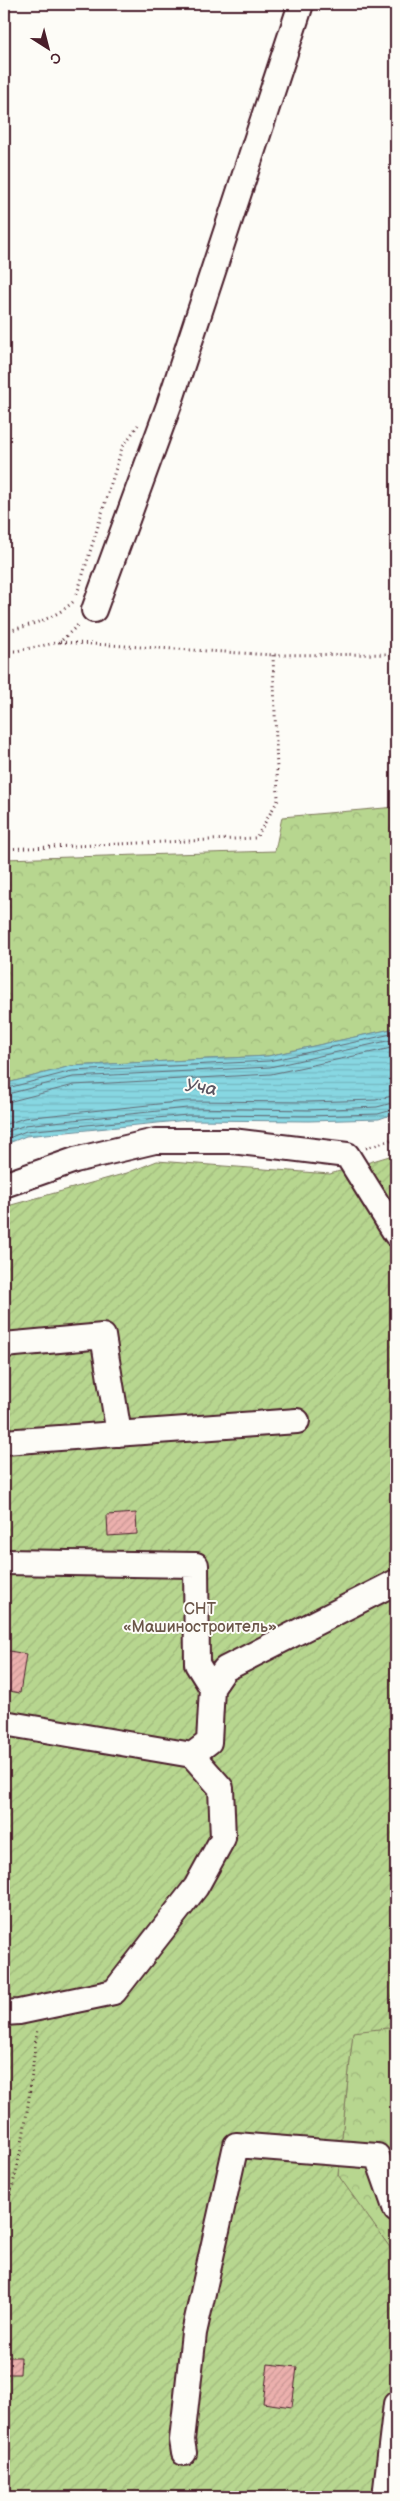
<svg xmlns="http://www.w3.org/2000/svg" width="400" height="2501" viewBox="0 0 400 2501" font-family="'Balsamiq Sans',sans-serif">
<defs>
<pattern id="forest-crowns" width="20" height="18" patternUnits="userSpaceOnUse" patternTransform="scale(1.25)"><rect width="20" height="18" fill="#b7d68f"/><path d="M2 6a3 3 0 1 1 6 0M12 15a3 3 0 1 1 6 0" fill="none" stroke="#9fb77c"/></pattern>
<pattern id="garden-furrows" width="10" height="10" patternUnits="userSpaceOnUse" patternTransform="scale(1.25)"><rect width="10" height="10" fill="#b7d68f"/><path d="M-1 1l2-2M0 10L10 0M9 11l2-2" fill="none" stroke="#9fb77c"/></pattern>
<pattern id="water-rules" width="6" height="5" patternUnits="userSpaceOnUse" patternTransform="scale(1.25)"><rect width="6" height="5" fill="#87d7e2"/><path d="M0 2.5h6" fill="none" stroke="#76b8c2"/></pattern>
<pattern id="building-hatch" width="6" height="6" patternUnits="userSpaceOnUse" patternTransform="scale(1.25)"><rect width="6" height="6" fill="#ebb0ad"/><path d="M-1 1l2-2M0 6l6-6M5 7l2-2" fill="none" stroke="#cb9795"/></pattern>
</defs>
<rect width="100%" height="100%" fill="#fdfcf7"/>
<filter id="ink" filterUnits="userSpaceOnUse"><feTurbulence type="fractalNoise" baseFrequency=".02" numOctaves="2"/><feDisplacementMap in="SourceGraphic" scale="10" xChannelSelector="R" yChannelSelector="G"/><feConvolveMatrix kernelMatrix="1 2 1 2 8 2 1 2 1" color-interpolation-filters="sRGB"/></filter>
<g filter="url(#ink)">
<!-- forest -->
<path fill="url(#forest-crowns)" stroke="#807a5d" d="M396,807v221l-128,28 -197,10 -67,18v-225l271,-8 7,-34z
M396,2027v229l-58,-80 15,-145z"/>
<!-- garden -->
<path fill="url(#garden-furrows)" stroke="#807a5d" d="M396,1154v873l-43,5 -15,143 58,81v131l-15,110h-377v-1290l123,-34 30,-12 173,13z"/>
<!-- water -->
<path fill="url(#water-rules)" stroke="#6f8d99" d="M396,1028v85l-17,6 -70,2 -121,-1 -162,16 -22,9v-61l67,-18 197,-10z"/>
<g fill="none" stroke-linecap="round" stroke-linejoin="round">
<!-- shore -->
<path stroke="#626974" stroke-width="1" d="M4,1089l68,-18 197,-10 127,-28
M4,1095l69,-18 197,-10 126,-28
M4,1103l70,-18 197,-11 125,-27
M4,1125l20,-7 163,-17 121,1 68,-2 20,-5
M4,1133l21,-8 162,-17 122,2 68,-3 19,-5
M4,1140l22,-9 161,-16 122,1 69,-2 18,-5"/>
</g>
<!-- building -->
<path fill="url(#building-hatch)" stroke="#4a1f2b" d="M136,1513l1,21 -29,2 -1,-21z
M4,1650l22,4 -6,39 -16,-3z
M4,2357h17l-1,17h-16z
M268,2364l29,3 -5,40 -29,-4z"/>
<g fill="none" stroke-linecap="round" stroke-linejoin="round">
<!-- minor casing -->
<g stroke="#4a1f2b" stroke-width="28">
<path id="minor" d="M94,610l75,-205 132,-401
M4,1185l71,-25 80,-19h77l115,14 49,79
M4,1345l99,-9 16,98
M4,1442l293,-21
M4,1562l192,3 1,99 15,24
M4,1723l188,32 29,33 2,50 -27,49 -82,105 -95,20 -15,1
M192,1755l17,-13 3,-54 13,-19 171,-87
M184,2453l-2,-13 12,-107 42,-188 141,11 19,54
M385,2497l11,-93"/>
</g>
<!-- path -->
<path stroke="#4a1f2b" stroke-width="3" stroke-dasharray="1 4" stroke-linecap="butt" d="M77,594l45,-146 16,-23
M4,632c26,-7 52,-13 71,-32
M60,642l213,13 123,-1
M4,651h12l44,-9 20,-19
M4,849l252,-11 22,-38 -5,-145
M366,1148l30,-10
M4,2214c20,-59 26,-123 33,-185"/>
<!-- minor -->
<use href="#minor" stroke="#fdfcf7" stroke-width="24"/>
</g>
</g>
<g text-anchor="middle" stroke-width="4" stroke-linejoin="round" paint-order="stroke">
<!-- park labels -->
<g font-size="16" fill="#6b5649" stroke="#fdfcf7">
<text x="200" y="1614">СНТ<tspan x="200" dy="18">«Машиностроитель»</tspan></text>
</g>
<!-- water labels -->
<g font-size="18" font-style="italic" fill="#5c5662" stroke="#fdfcf7">
<text transform="translate(201 1087) rotate(8)" y="6">Уча</text>
</g>
</g>
<!-- margin -->
<rect width="400" height="2501" fill="none" stroke="#fdfcf7" stroke-width="20"/>
<rect x="10" y="10" width="380" height="2481" fill="none" stroke="#4a1f2b" stroke-width="2" filter="url(#ink)"/>
<!-- north arrow -->
<g transform="translate(48 48) rotate(144)" stroke="#fdfcf7" stroke-width="4" paint-order="stroke">
<path d="M0-4L9 19L0 12L-9 19Z" fill="#4a1f2b"/>
<text y="-8" font-size="14" font-weight="bold" text-anchor="middle" fill="#4a1f2b">С</text>
</g>
</svg>
